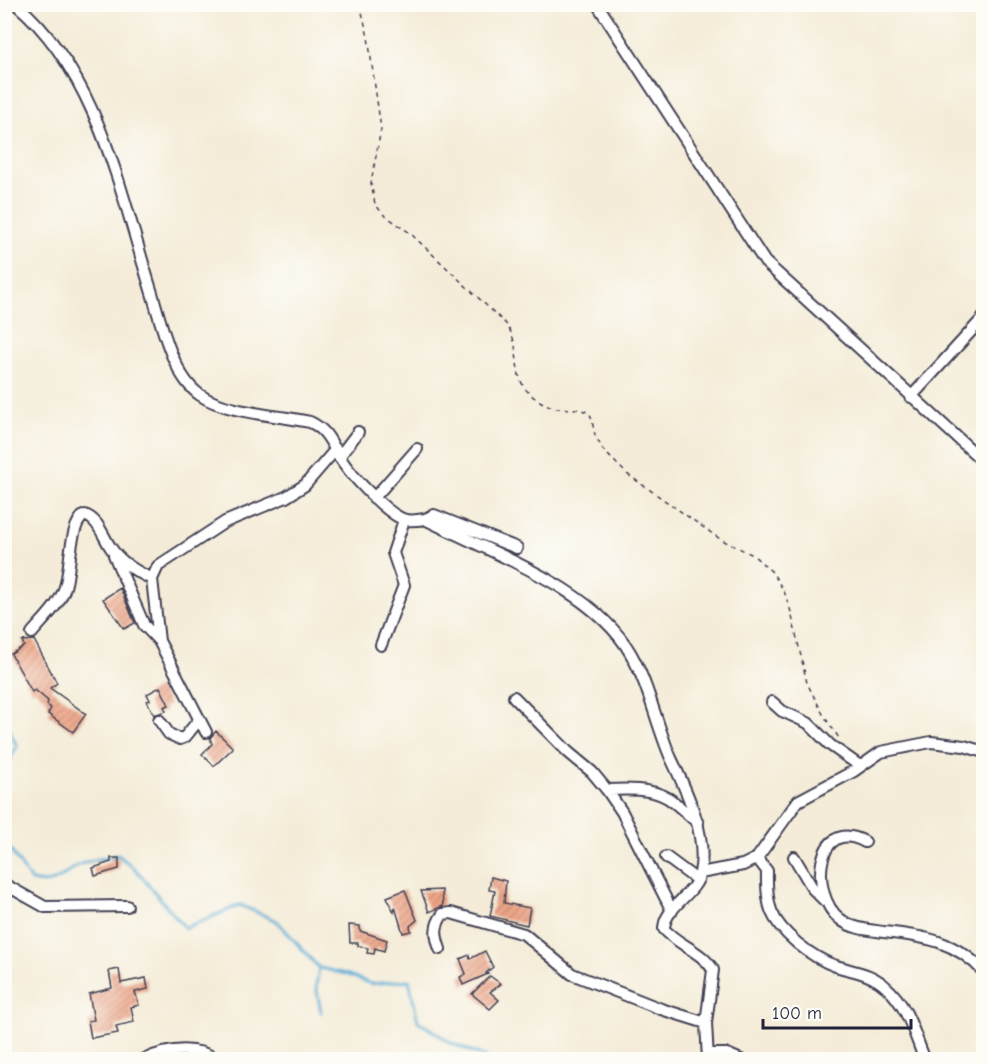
<svg xmlns="http://www.w3.org/2000/svg" width="988" height="1064" viewBox="0 0 988 1064" font-family="'Comic Neue',sans-serif">
<defs>
<pattern id="building-hatch" width="6" height="6" patternUnits="userSpaceOnUse" patternTransform="scale(1.5)"><rect width="6" height="6" fill="#eda587"/><path d="M-1 1l2-2M0 6l6-6M5 7l2-2" fill="none" stroke="#c08670"/></pattern>
</defs>
<rect width="100%" height="100%" fill="#fdfcf7"/>
<filter id="ink" filterUnits="userSpaceOnUse"><feTurbulence type="fractalNoise" baseFrequency=".0167" numOctaves="2"/><feDisplacementMap in="SourceGraphic" scale="12" xChannelSelector="R" yChannelSelector="G"/><feConvolveMatrix kernelMatrix="1 2 1 2 8 2 1 2 1" color-interpolation-filters="sRGB"/></filter>
<filter id="wash" filterUnits="userSpaceOnUse"><feTurbulence type="fractalNoise" baseFrequency=".008" numOctaves="4" result="noise"/><feDisplacementMap in="SourceGraphic" scale="24" xChannelSelector="R" yChannelSelector="G"/><feGaussianBlur stdDeviation="1.35" result="paint"/><feColorMatrix in="noise" values="0 0 0 0 0 0 0 0 0 0 0 0 0 0 0 0 0 1.4 0 .05"/><feComposite in="paint" operator="in"/></filter>
<g filter="url(#wash)">
<rect width="100%" height="100%" fill="#f4ecd8"/>
<g fill="none" stroke-linecap="round" stroke-linejoin="round">
<!-- stream -->
<path stroke="#57abd3" stroke-width="3" d="M4,720l13,26 -13,25
M4,840l27,41c30,7 29,-9 53,-18 10,-4 23,-5 34,-8l18,15 49,58 55,-23 37,16 42,47 -3,18 5,26
M320,968l26,6 25,10 38,-4 9,41 33,22 35,14v3"/>
</g>
<g id="blocks">
<!-- building -->
<path fill="url(#building-hatch)" d="M120,588l15,35 -11,6 -21,-30z
M34,640l23,43 -7,5 36,26 -13,18 -25,-18 3,-6 -4,-3 1,-4 -13,-11 -3,2 -21,-38 13,-8 -2,-5z
M160,687l9,18 -5,2 2,4 -12,4 -7,-14 3,-1 -3,-6z
M216,731l17,17 -19,18 -12,-12 10,-10 -2,-6z
M111,858h8v11l-24,7 -2,-8 18,-6z
M491,877l15,4 -2,22 26,5 -3,17 -37,-9 5,-25 -6,-1z
M405,890l12,30 -7,6 1,5 -8,2 -8,-26 -1,5 -7,-15z
M442,890l1,16 -14,6 -8,-21z
M349,925l11,1v5l27,9 -3,11 -9,-3 -1,6 -7,-1 1,-5 -10,-2v-3h-8z
M485,951l8,16 -7,6 2,1 -25,11 -3,-8 6,-3 -6,-15 9,-4 1,4z
M119,969l2,14 25,-5 2,11 -13,3 4,13 -8,2 3,15 -18,4 2,7 -27,5 -3,-17 6,-1 -5,-26 23,-6 -3,-17z
M490,976l11,8 -11,8 9,8 -9,9 -18,-15z"/>
</g>
</g>
<g filter="url(#ink)">
<use href="#blocks" fill-opacity="0" stroke="#424053" stroke-width="1.5"/>
<g fill="none" stroke-linecap="round" stroke-linejoin="round">
<!-- minor casing -->
<g stroke="#424053" stroke-width="14">
<path id="minor" d="M16,4c83,70 105,191 136,289 9,30 21,84 48,102 26,18 78,20 110,27 17,8 20,19 29,34 10,17 49,60 67,64 6,1 13,0 19,-1 66,34 169,69 206,135 18,32 25,69 39,102 16,34 38,78 30,117 -4,21 -36,34 -36,56 14,16 39,23 49,41l-7,53 2,37
M597,4l168,258 219,200
M911,397l73,-80
M339,457l19,-25
M374,498l43,-49
M425,519l9,-4 83,33
M114,555l30,70 15,16
M32,633c12,-14 28,-29 33,-46 6,-18 4,-64 20,-72 14,5 18,22 26,33 9,14 26,24 41,31
M381,645l23,-60 -11,-32 11,-33
M514,697l54,55 24,20 15,18 15,22 50,99
M772,702l10,9 26,12 22,22 30,21
M159,720l10,14 11,5 5,-2 13,-16
M206,732l-47,-91 -7,-62 6,-13 67,-44 61,-25 19,-12 31,-36
M607,790c19,-1 44,-2 61,8 11,7 20,17 30,25
M865,842c-50,-27 -56,54 -25,77 12,10 29,11 44,13 40,4 72,9 100,40
M666,857l31,23
M794,857l19,32 12,12
M757,858l10,13c-1,35 3,49 30,72 12,10 24,18 39,23 19,6 35,7 50,21 22,19 28,47 39,73
M700,873l43,-8 14,-7 41,-57 56,-30 27,-19 50,-10 33,4 20,6
M4,884l41,23 82,-1
M440,949c-5,-14 -6,-23 3,-35l8,-1 73,21 48,40 89,35 45,14
M708,1054h19l14,6
M143,1060c25,-11 51,-15 75,0"/>
</g>
<!-- path -->
<path stroke="#424053" stroke-width="1.5" stroke-dasharray="4.5 4.5" stroke-linecap="butt" d="M360,4l8,33 13,92 -10,54 4,21 8,10 27,19 97,92c20,32 -5,61 43,81 12,5 25,0 37,6l4,4 4,19 8,15 24,24 93,65 33,16 19,17 12,19 7,21 16,71 17,33 15,22"/>
<!-- minor -->
<use href="#minor" stroke="#fff" stroke-width="10"/>
</g>
</g>
<!-- margin -->
<rect width="988" height="1064" fill="none" stroke="#fdfcf7" stroke-width="24"/>
<!-- scale -->
<path d="M763 1019v9h148v-9" fill="none" stroke="#22223b" stroke-width="3"/>
<text x="772" y="1019" font-size="18" fill="#22223b" stroke="#fdfcf7" stroke-width="4.5" paint-order="stroke">100 m</text>
</svg>
